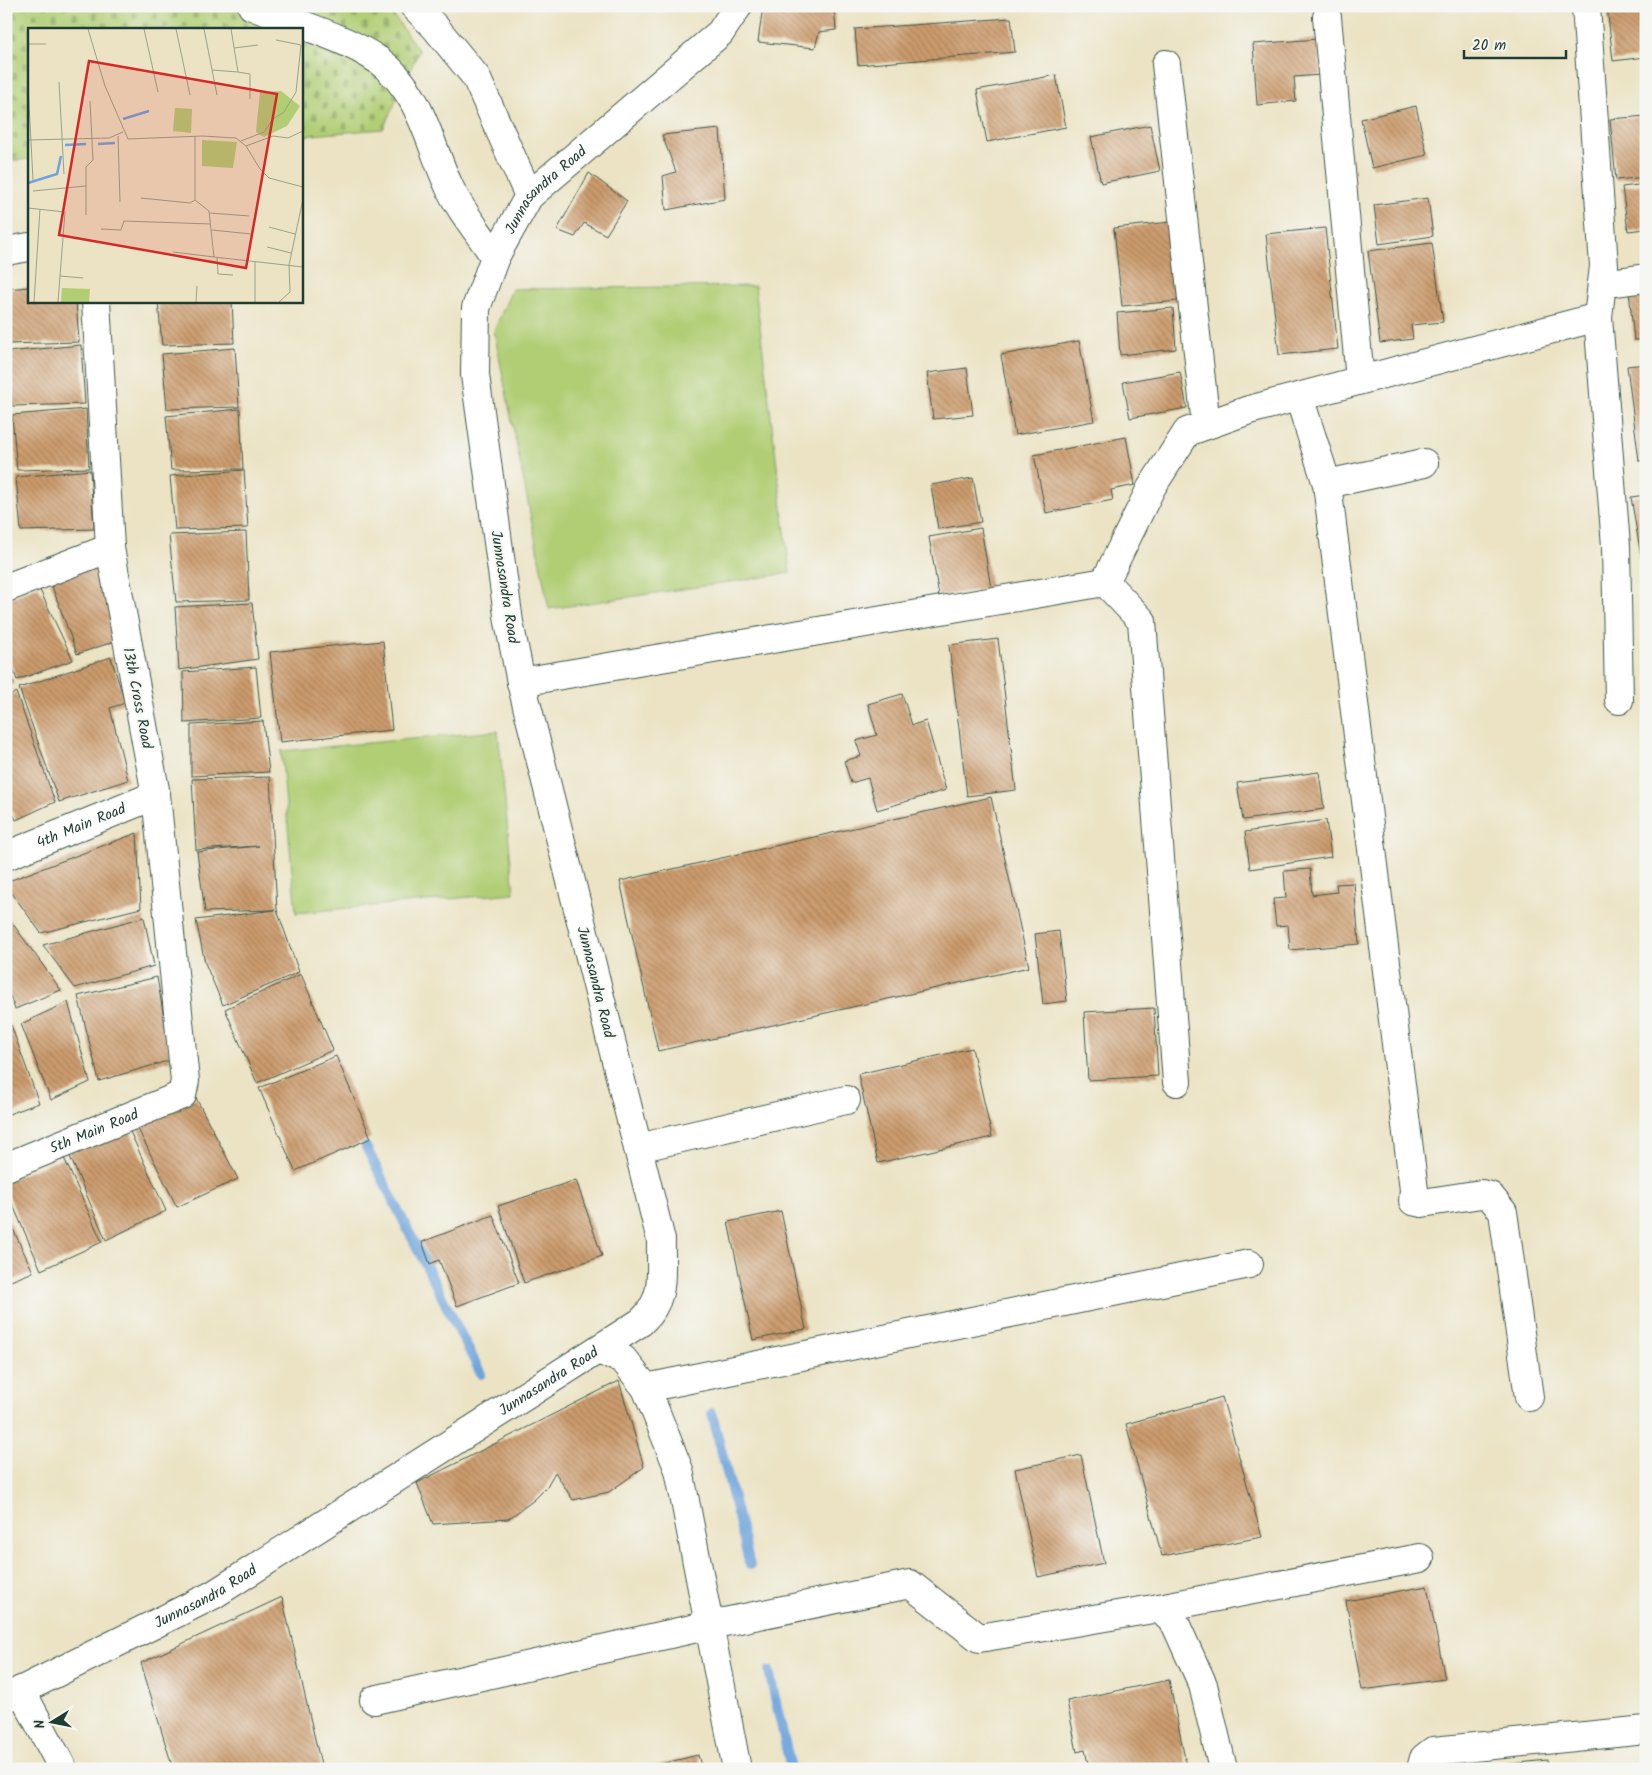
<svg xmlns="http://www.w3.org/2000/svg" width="1652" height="1775" viewBox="0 0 1652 1775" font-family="Kalam,sans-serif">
<defs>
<pattern id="cemetery-stones" width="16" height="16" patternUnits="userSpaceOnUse" patternTransform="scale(1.25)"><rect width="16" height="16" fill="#b1ce75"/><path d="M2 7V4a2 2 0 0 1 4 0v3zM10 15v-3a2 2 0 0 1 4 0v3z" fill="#8fa861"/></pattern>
<pattern id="building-back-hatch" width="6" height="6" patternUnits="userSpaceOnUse" patternTransform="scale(1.25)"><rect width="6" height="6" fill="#cc9b6d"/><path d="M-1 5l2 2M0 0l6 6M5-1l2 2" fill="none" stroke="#a5805a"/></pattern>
</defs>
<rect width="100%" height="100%" fill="#f6f6f2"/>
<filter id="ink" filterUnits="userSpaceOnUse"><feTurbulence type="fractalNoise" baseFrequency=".02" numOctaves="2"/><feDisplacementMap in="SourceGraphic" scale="10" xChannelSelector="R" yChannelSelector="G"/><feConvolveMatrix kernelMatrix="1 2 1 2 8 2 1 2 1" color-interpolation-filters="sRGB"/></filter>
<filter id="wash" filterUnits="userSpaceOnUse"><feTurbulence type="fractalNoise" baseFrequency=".0096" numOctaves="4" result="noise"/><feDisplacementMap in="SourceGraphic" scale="20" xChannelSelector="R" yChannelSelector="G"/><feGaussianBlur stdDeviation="1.12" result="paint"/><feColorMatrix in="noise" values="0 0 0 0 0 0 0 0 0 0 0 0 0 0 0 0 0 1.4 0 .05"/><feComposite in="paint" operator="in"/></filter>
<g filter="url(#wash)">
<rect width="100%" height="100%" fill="#ebe3c4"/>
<!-- cemetery -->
<path fill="url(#cemetery-stones)" stroke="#688654" d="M6,6h381l32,45 -36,78 -82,7v-107h-272v130l-19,2 -4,-16z"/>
<!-- pitch -->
<path fill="#b1ce75" stroke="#688654" d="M755,286l35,287 -241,36 -55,-278 18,-42z
M498,731l16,162 -218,20 -15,-162z"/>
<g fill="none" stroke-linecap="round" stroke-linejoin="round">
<!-- stream -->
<path stroke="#6ea4dc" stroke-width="10" d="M366,1147l115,227
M712,1413l38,152
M769,1671l22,98"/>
</g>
<g id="blocks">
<!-- building -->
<path fill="url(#building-back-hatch)" d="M763,6h53l1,4 17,-4 2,24 -17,2 -4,16 -57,-6z
M1607,6h39v51l-33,4z
M1011,18l4,34 -157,13 -3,-36z
M1318,39l3,36 -27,2 2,24 -39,4 -4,-61z
M1056,75l10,52 -79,15 -10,-52z
M1416,106l11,49 -55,13 -11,-49z
M1646,116v61l-30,3 -6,-61z
M1150,125l10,46 -59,12 -10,-46z
M720,129l5,70 -59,11 -3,-34 13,-4 -14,-37z
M589,173l38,28 -21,34 -22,-12 -9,14 -18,-7z
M1646,184v45l-18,2 -6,-44z
M1428,198l5,38 -54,8 -5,-39z
M1171,222l7,79 -56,5 -8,-78z
M1325,228l13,121 -59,6 -13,-121z
M1432,243l11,79 -32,3 2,14 -33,4 -12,-92z
M29,287v14h47l3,41 -73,2v-55z
M1646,289v50l-12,1 -5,-49z
M158,301h74l2,42 -72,2z
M1173,308l3,41 -56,6 -3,-42z
M1079,341l15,80 -79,14 -14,-80z
M81,345l4,59 -73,2 -5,-54z
M235,348l4,59 -72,2 -5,-55z
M1646,364v96l-7,1 -12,-95z
M967,368l6,47 -40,4 -6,-46z
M1180,372l7,36 -57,10 -7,-36z
M86,409l3,59 -72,2 -5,-55z
M240,409l3,60 -72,1 -5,-54z
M1126,437l9,48 -24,5 2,10 -67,13 -12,-58z
M90,470l4,59 -73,2 -5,-54z
M244,470l4,58 -73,2 -5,-54z
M973,478l8,44 -43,7 -7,-44z
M1646,495v66l-4,1 -11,-65z
M981,528l10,60 -52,8 -10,-59z
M246,532l3,68 -73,2 -7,-67z
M108,556l14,83 -45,15 -28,-76z
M38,586l35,74 -56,20 -11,-31v-49z
M252,603l6,56 -79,11 -4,-63z
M998,639l18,151 -49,6 -18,-151z
M383,641l9,89 -112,12 -10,-90z
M111,657l14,46 -15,5 18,72 -69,22 -40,-114z
M256,667l5,51 -77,5 -1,-51z
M6,668l8,16 -8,6z
M16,692l39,110 -39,18 -10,-21v-100z
M902,694l10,31 14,-4 20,69 -69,20 -9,-32 -17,5 -7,-22 17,-5 -5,-15 21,-6 -9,-31z
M263,721l6,51 -78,4v-51z
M1319,772l5,37 -81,11 -6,-37z
M270,777l7,133 22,62 -76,33 -18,-42 -9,-43 79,-10 -70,2 -8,-60 62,-6 -63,4 -4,-71z
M991,797l38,170 -371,84 -38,-170z
M1326,820l5,37 -81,12 -5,-37z
M137,833l4,75 -100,25 -35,-48v-3z
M1310,869l2,26 25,-3 -1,-8 18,-1 5,61 -69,6 -2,-25 -12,1 -3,-27 13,-1 -2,-27z
M144,917l10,49 -79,22 -32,-43z
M10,920l51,70 -46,19 -9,-23v-64z
M1059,931l8,70 -24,3 -8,-70z
M301,974l32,76 -76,33 -32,-74z
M157,977l14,83 -72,21 -21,-85z
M68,1002l22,80 -39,18 -30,-76z
M1154,1008l4,68 -70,4 -4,-68z
M11,1025l28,78 -33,12v-89z
M972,1048l20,89 -114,26 -20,-89z
M336,1056l35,82 -76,33 -36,-83z
M196,1098l42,81 -61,28 -41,-82z
M128,1127l38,84 -60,29 -38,-88z
M64,1158l38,84 -61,28 -35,-81v-8z
M576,1180l26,76 -78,27 -26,-77z
M781,1211l25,118 -53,11 -25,-118z
M6,1214l27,58 -27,11z
M493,1215l26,68 -62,23 -18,-46 -9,4 -8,-22z
M619,1381l25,86 -35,25 -36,8 -18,-28 -9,16 -12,12 -26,19 -75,5 -16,-41z
M1222,1397l40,140 -100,19 -36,-132z
M1081,1455l23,108 -66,14 -23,-108z
M1427,1586l18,93 -83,11 -16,-89z
M282,1597l40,172h-149l-32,-106z
M1169,1680l18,89h-98l-4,-19 -8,2 -10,-51z
M698,1755l4,14h-58v-1z
M1547,1760l1,9h-67v-2z"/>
</g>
</g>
<g filter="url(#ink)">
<use href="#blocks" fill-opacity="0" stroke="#3e564a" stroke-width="1"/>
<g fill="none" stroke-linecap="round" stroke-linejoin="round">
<!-- minor casing -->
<g stroke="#3e564a" stroke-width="30">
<g id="minor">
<path d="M252,6c41,17 89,29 126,54 42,30 50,80 70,124 10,24 32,50 47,73"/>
<path d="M414,6l21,21 41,50 53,119"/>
<path d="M1327,17l33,363"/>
<path d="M1166,64l40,361"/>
<path d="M6,251l23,-4"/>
<path d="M1602,284l44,-6"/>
<path d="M1598,317l18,229 3,154"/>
<path d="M1299,397l28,87 87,706 -1,11 9,2 59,-9 9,2 13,16 26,185"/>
<path d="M1327,484l97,-21"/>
<path d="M1105,582l46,-94 36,-56 62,-22 349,-93 6,-51 -18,-260"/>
<path d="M1105,582l37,39 35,461"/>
<path d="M6,588l104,-40"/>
<path d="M521,682l584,-100"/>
<path id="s1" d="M6,856l150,-61"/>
<path d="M638,1148l208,-48"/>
<path id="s2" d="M6,1167l176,-72 3,-14 -29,-286 -46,-247 -14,-247"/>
<path d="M597,1350l26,9 23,29 33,82 58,299"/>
<path d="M646,1388l603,-124"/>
<path d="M1159,1608l16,15 28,62 20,84"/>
<path d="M21,1690l42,79"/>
<path id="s3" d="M6,1698l207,-103 428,-273c26,-24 19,-48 20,-82l-140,-558 -12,-60 -34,-247 1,-67 19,-51 34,-61 191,-163 18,-27"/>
<path d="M374,1700l336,-75 200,-41 69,54 180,-30 261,-50"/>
<path d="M1421,1769l3,-11 9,-7 213,-21"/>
</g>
</g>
<!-- minor -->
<use href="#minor" stroke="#fff" stroke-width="28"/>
</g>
</g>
<g text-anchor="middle" stroke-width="4" stroke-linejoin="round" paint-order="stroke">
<!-- street labels -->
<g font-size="15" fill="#1f3d34" stroke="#f6f6f2">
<text dy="5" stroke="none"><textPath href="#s3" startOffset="1919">Junnasandra Road</textPath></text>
<text transform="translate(505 587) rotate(81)" y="5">Junnasandra Road</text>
<text transform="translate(138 698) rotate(79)" y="5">13th Cross Road</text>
<text dy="5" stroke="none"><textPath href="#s1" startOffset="81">4th Main Road</textPath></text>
<text transform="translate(596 982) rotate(76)" y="5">Junnasandra Road</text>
<text dy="5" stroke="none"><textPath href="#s2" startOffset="95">5th Main Road</textPath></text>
<text dy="5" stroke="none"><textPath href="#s3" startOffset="629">Junnasandra Road</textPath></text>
<text dy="5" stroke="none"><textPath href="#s3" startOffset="224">Junnasandra Road</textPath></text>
</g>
</g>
<!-- overview -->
<g transform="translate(28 28)">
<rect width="275" height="275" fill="#ebe3c4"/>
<path d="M253,63l19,15 -13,20 -23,11 -8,-5 4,-40z" fill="#b1ce75"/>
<path d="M147,80l17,1 -1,24 -18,-2zM174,112l35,2 -4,26 -31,-2zM34,260l28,1 -1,13h-28z" fill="#b1ce75"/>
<path fill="none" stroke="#6ea4dc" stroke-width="2.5" d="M95,91l26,-8M70,116l17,-1M37,117l21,-1M0,155l29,-9 4,-18"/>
<path fill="none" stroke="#99a18a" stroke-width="1" d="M60,1l17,57 23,53 74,-3 34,2 10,8 14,23 9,9 34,9M116,1l14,63M148,1l14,66M176,1l13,66M203,1l7,43 12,2v25M0,16h18M206,20l24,-3M184,42l26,2M31,54l5,92M0,57l5,95M90,108l2,66M0,112l81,-2 14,-6M213,113l23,-9 9,-13 11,-7 12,-20 5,-47 -25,-5M218,118l27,-10 15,2 15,-7M5,163l53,-5M113,170l49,5 5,-3M167,172l14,11 5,46 89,10M167,172v-64M0,180l37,4 -7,90M182,185l39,3M58,187v-48l7,-7 -3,-59M241,199l26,7M73,201l20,1 3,-9 87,3M184,202l39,4M239,219l24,6M145,224l41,5M189,230l1,16 15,1M32,248l23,2M6,274l6,-93M168,274l1,-16M227,274v-40M251,274l11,-10 -1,-27 14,-66"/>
<path fill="#d62828" fill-opacity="0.15" stroke="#d62828" stroke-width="2.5" d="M61,33l188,33 -31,174 -187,-33z"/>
<rect width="275" height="275" fill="none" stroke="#1f3d34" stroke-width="2.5"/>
</g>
<!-- margin -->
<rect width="1652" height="1775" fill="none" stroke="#f6f6f2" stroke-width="25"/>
<!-- north arrow -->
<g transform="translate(52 1722) rotate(260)" stroke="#f6f6f2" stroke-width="4" paint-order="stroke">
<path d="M0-4L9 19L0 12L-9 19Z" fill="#1f3d34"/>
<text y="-8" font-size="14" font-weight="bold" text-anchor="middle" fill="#1f3d34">N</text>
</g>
<!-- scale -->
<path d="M1464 50v8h102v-8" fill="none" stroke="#1f3d34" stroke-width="2.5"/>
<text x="1472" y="50" font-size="15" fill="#1f3d34" stroke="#f6f6f2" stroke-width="4" paint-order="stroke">20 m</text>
</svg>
